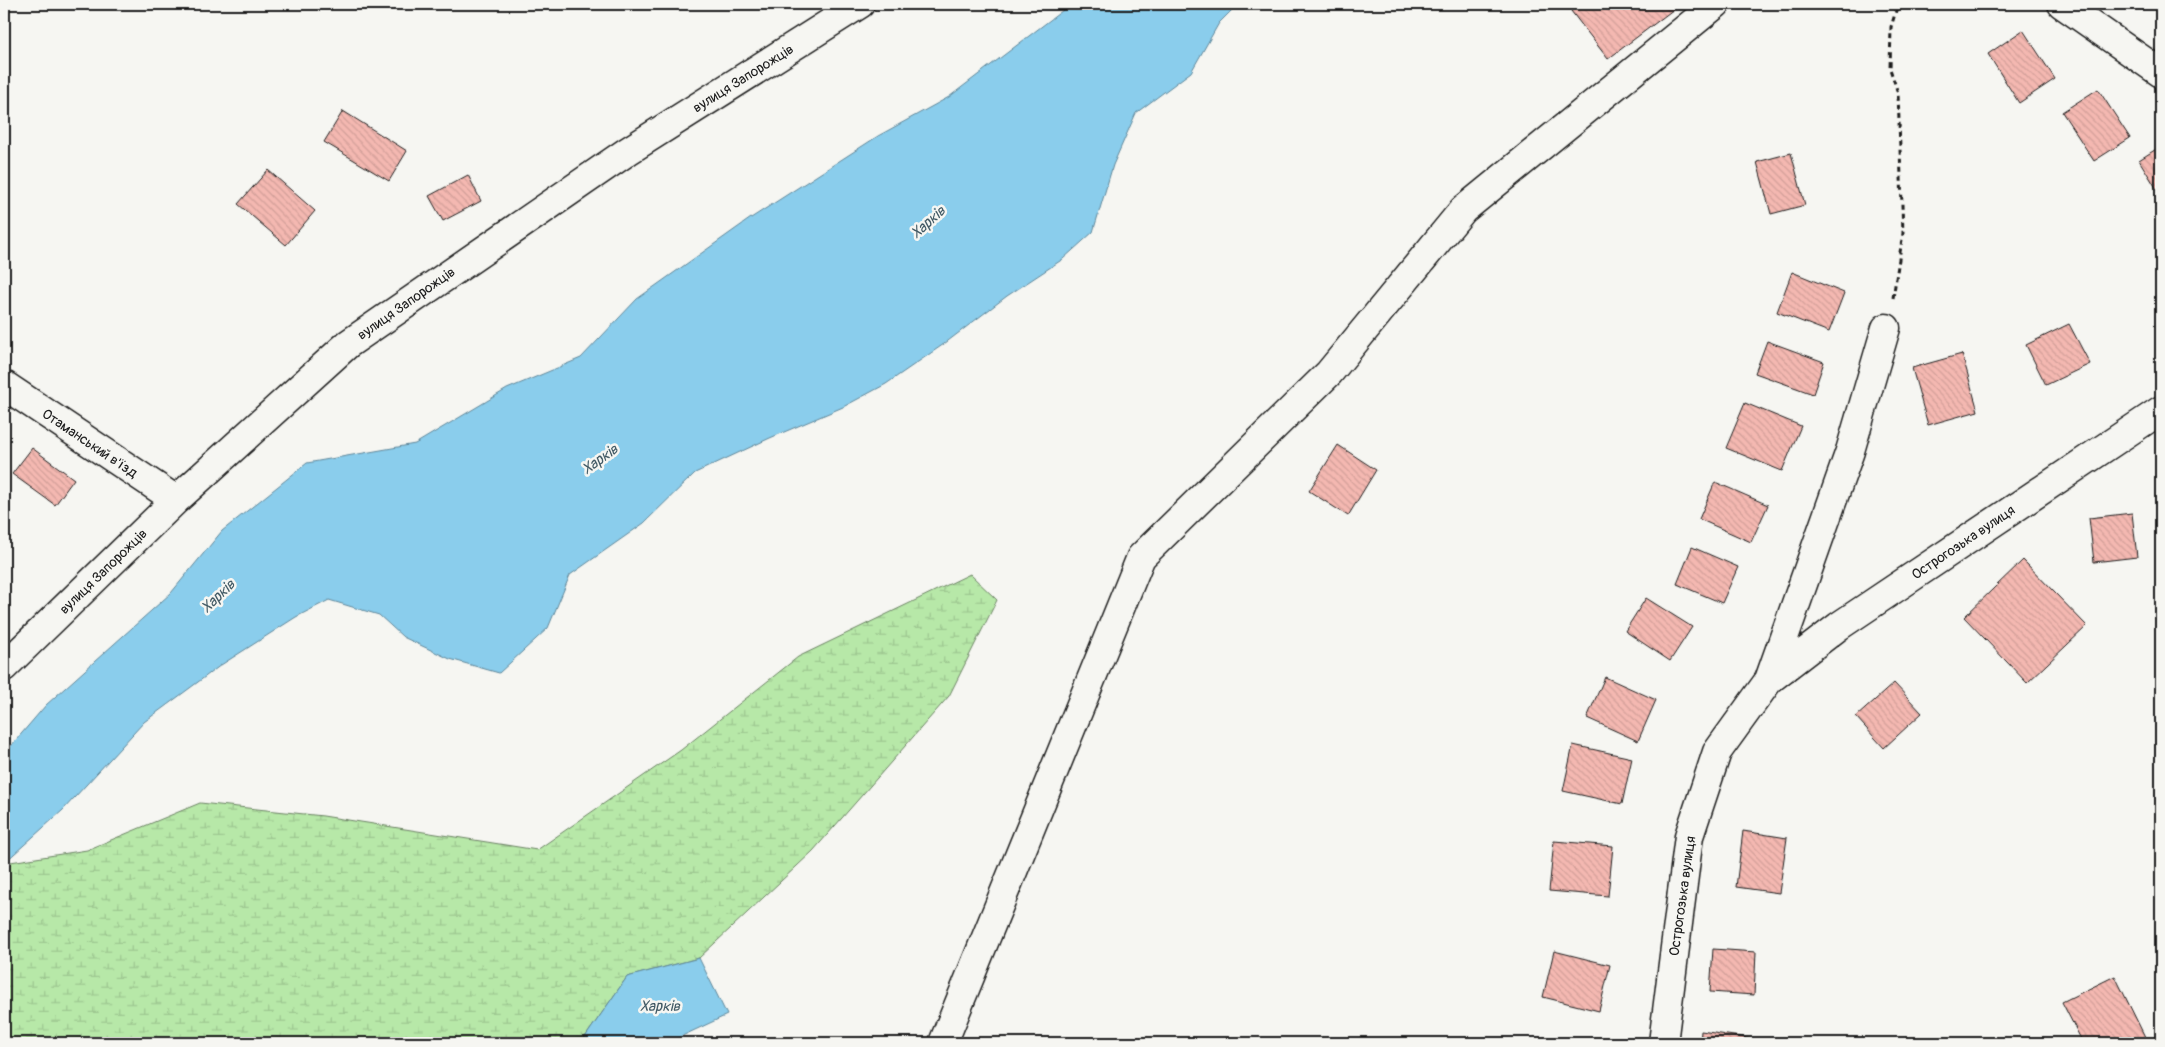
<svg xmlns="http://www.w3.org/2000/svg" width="2165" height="1047" viewBox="0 0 2165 1047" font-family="Pangolin,sans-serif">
<defs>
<pattern id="wetland-marsh" width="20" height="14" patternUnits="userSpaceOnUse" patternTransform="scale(1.25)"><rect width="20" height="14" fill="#b7e8a8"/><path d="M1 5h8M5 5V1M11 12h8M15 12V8" fill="none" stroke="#9dc690"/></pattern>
<pattern id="building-back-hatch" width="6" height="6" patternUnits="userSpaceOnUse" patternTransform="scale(1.25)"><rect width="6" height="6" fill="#f4b8b1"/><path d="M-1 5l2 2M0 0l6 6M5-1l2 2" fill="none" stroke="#d19e98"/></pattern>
</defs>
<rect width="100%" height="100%" fill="#f6f6f2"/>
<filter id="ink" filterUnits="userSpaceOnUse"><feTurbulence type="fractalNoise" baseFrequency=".02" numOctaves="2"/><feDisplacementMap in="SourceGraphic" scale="10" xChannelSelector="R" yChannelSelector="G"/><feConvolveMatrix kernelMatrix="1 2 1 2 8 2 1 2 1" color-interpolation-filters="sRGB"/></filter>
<g filter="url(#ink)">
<!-- wetland -->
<path fill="url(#wetland-marsh)" stroke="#6a8262" d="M970,574l27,26 -48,96 -136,155 -114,107 -72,19 -46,66h-577v-180l83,-13 113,-47 123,13 214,34 144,-100 117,-93z"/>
<!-- water -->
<path fill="#8acdec" stroke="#5e8699" d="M1071,4h167l-19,19 -28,49 -55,41 -23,52 -20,67 -30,27 -56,37 -63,48 -58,40 -43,23 -73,31 -75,35 -51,50 -74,52 -22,53 -49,45 -49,-14 -47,-22 -24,-22 -50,-15 -33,17 -75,48 -77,57 -81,88 -59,53v-109l42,-49 125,-112 51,-62 85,-68 108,-19 92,-55 74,-31 56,-59 114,-81 127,-82 71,-39z
M699,958l28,57 -60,28h-86l46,-66z"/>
<!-- building -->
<path fill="url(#building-back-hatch)" stroke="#1c1c1c" d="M4,4h6l-6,8z
M1580,4h90l4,5 -66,50 -37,-48z
M2023,30l32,49 -36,24 -31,-49z
M2098,89l32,49 -36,23 -32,-49z
M343,111l64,40 -18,30 -65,-39z
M2161,146v50l-22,-36z
M1791,153l14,52 -34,9 -14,-52z
M268,170l47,41 -29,34 -48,-41z
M468,175l13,26 -38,20 -14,-25z
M1792,272l52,21 -15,39 -52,-20z
M2069,324l21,40 -44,21 -20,-40z
M1767,341l57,21 -11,32 -58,-21z
M1962,354l16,57 -50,14 -16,-57z
M1745,403l56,23 -19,45 -56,-23z
M1338,445l38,25 -28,46 -39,-25z
M32,448l42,31 -19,26 -43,-31z
M1715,482l53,23 -17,37 -52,-23z
M2132,513l5,44 -43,5 -5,-44z
M1692,547l46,20 -16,36 -45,-19z
M2023,560l64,66 -60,57 -63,-66z
M1646,598l46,29 -22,34 -45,-30z
M1605,677l51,23 -18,41 -51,-23z
M1894,683l28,30 -38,35 -28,-31z
M1573,745l59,13 -10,46 -59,-13z
M1743,831l44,7 -8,55 -43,-6z
M1554,841l59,5 -5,50 -59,-5z
M1713,949l43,3 -2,43 -44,-3z
M1554,951l56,14 -11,46 -56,-14z
M2115,976l33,67h-65l-21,-41z
M1701,1031l52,8 -1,4h-52z"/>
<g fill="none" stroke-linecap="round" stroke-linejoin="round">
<!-- minor casing -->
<g stroke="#1c1c1c" stroke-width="31">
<path id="minor" d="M2062,4l99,69
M4,385l172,115
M4,667l172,-167 172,-156 280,-193 232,-147
M1769,680l70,-54 322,-216
M943,1043l198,-486 188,-184 134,-163 253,-206
M1663,1043l26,-207 28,-84 52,-72 81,-229 36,-123"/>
</g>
<!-- path -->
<path stroke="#1c1c1c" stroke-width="3" stroke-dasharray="5 4" stroke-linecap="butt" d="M1893,298l10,-65 -5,-140 -8,-24 1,-42 7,-23"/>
<!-- minor -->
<use href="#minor" stroke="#f6f6f2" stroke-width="28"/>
</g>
</g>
<g text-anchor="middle" stroke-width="5" stroke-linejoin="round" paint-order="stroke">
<!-- street labels -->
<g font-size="14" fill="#1c1c1c" stroke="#f6f6f2">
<text transform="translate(743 78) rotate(-32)" y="5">вулиця Запорожців</text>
<text transform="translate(406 303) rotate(-35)" y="5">вулиця Запорожців</text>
<text transform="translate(90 443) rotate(34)" y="5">Отаманський в'їзд</text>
<text transform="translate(1963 542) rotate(-34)" y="5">Острогозька вулиця</text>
<text transform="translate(103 571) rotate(-44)" y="5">вулиця Запорожців</text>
<text transform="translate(1682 896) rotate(-82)" y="5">Острогозька вулиця</text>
</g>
<!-- water labels -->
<g font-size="15" font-style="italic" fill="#425a65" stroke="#f6f6f2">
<text transform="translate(928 222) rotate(-42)" y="5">Харків</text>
<text transform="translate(600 459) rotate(-36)" y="5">Харків</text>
<text transform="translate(218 596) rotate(-44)" y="5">Харків</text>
<text x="660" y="1011">Харків</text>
</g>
</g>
<!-- margin -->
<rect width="2165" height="1047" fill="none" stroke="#f6f6f2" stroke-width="20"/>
<rect x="10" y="10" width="2145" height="1027" fill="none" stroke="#1c1c1c" stroke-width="2" filter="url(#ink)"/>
</svg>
